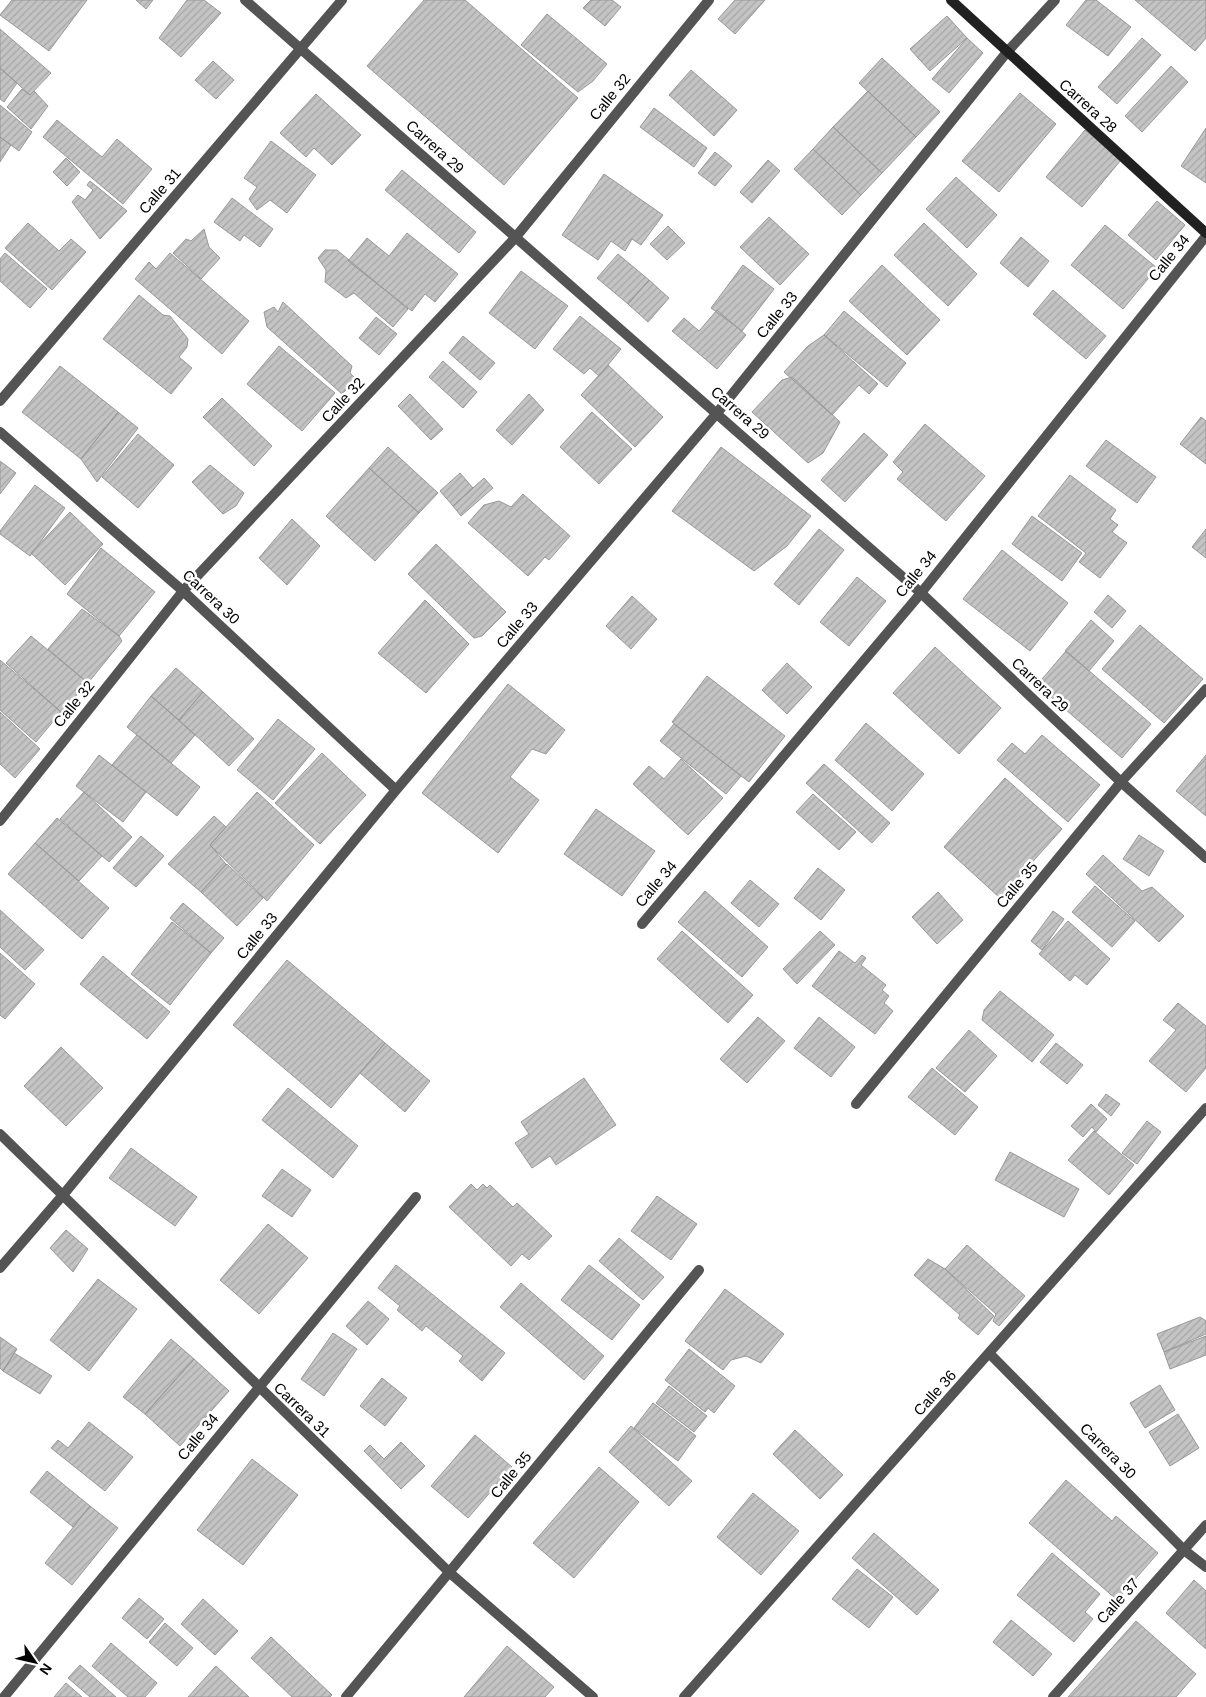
<svg xmlns="http://www.w3.org/2000/svg" width="1206" height="1697" viewBox="0 0 1206 1697" font-family="Helvetica,sans-serif">
<defs>
<pattern id="building-hatch" width="6" height="6" patternUnits="userSpaceOnUse" patternTransform="scale(1.25)"><rect width="6" height="6" fill="#c4c4c4"/><path d="M-1 1l2-2M0 6l6-6M5 7l2-2" fill="none" stroke="#a7a7a7"/></pattern>
</defs>
<rect width="100%" height="100%" fill="#fff"/>
<!-- building -->
<path fill="url(#building-hatch)" stroke="#989898" d="M12,0h75l-38,51 -49,-36z
M136,0h17l-7,9z
M187,0h17l17,13 -40,44 -22,-19z
M424,0h41l113,98 -74,87 -137,-119z
M591,0h21l9,7 -16,19 -22,-18z
M735,0h30l-30,34 -17,-15z
M1086,0h10l35,27 -23,29 -42,-31z
M1135,0h71v38l-11,13z
M547,14l60,50 -14,17 -15,11 -57,-47z
M947,16l20,22 -37,33 -20,-22z
M0,29l51,44 -21,22 -30,-27z
M967,38l16,15 -34,40 -17,-14z
M1142,38l19,17 -44,49 -19,-17z
M882,58l58,54 -24,25 -57,-54z
M213,61l21,19 -18,19 -21,-19z
M1171,66l17,16 -46,50 -17,-16z
M0,68l17,15 -13,19 -4,-3z
M691,70l46,40 -23,26 -45,-41z
M22,89l8,6 4,-4 14,15 -17,23 -24,-22z
M868,91l48,46 -34,36 -49,-46z
M1020,93l36,31 -57,68 -37,-31z
M316,94l45,41 -29,30 -18,-17 -8,9 -26,-24z
M0,105l32,27 -13,19 -19,-14z
M654,108l53,40 -13,19 -54,-40z
M57,120l45,37 15,-18 35,30 -29,35 -80,-67z
M833,127l49,46 -21,22 -48,-46z
M1206,128v55l-25,-17z
M1085,130l36,30 -39,47 -36,-30z
M0,137l11,8 -11,17z
M271,141l45,34 -29,38 -17,-13 -13,10 -8,-11 8,-12 -13,-9z
M813,149l48,46 -19,20 -48,-46z
M715,152l17,14 -17,20 -17,-13z
M66,158l14,14 -13,14 -14,-14z
M768,160l12,11 -28,32 -12,-11z
M402,170l74,62 -17,21 -74,-63z
M604,174l59,41 -22,30 -9,-6 -7,12 -14,-10 -13,19 -36,-25z
M956,177l41,38 -30,33 -41,-39z
M90,181l37,30 -27,28 -28,-37 6,-7 7,5 8,-10 -6,-5z
M232,198l41,31 -13,18 -16,-12 -4,6 -26,-19z
M1157,201l28,24 -29,35 -28,-25z
M769,217l40,37 -29,31 -40,-38z
M28,223l31,28 12,-12 15,13 -34,38 -47,-42z
M924,223l53,51 -29,32 -54,-51z
M1105,225l52,43 -34,41 -52,-44z
M668,226l17,17 -18,17 -17,-16z
M204,229l5,18 11,11 -19,21 -28,-26 13,-14 5,2z
M407,233l51,41 -23,28 -10,-8 -13,17 -64,-50 19,-23 22,18z
M1021,237l28,24 -21,26 -28,-24z
M325,250h12l71,59 -15,18 -39,-34 -8,5 -21,-16 1,-12 -8,-12z
M5,253l42,36 -17,19 -30,-27v-22z
M170,253l79,68 -27,33 -87,-75 14,-17 7,7z
M618,254l31,26 -21,24 -31,-26z
M743,265l31,24 -32,42 -31,-23z
M882,265l58,55 -33,35 -58,-54z
M521,271l47,35 -33,43 -46,-36z
M649,280l20,18 -21,24 -20,-18z
M1053,290l53,46 -20,23 -53,-45z
M139,295l24,20 7,1 18,23 -1,8 -8,10 13,11 -21,26 -68,-55z
M283,302l69,64 -2,7 6,6 -14,15 -75,-67 -3,-15 10,-5 4,5z
M717,310l29,25 -29,34 -45,-38 12,-13 15,13z
M844,311l62,52 -19,24 -63,-52z
M580,316l41,33 -22,27 -9,-8 -6,6 -31,-25z
M376,317l21,17 -18,21 -20,-17z
M824,335l54,49 -9,10 -10,-9 -27,30 -48,-43 24,-26z
M463,336l32,27 -15,17 -31,-27z
M279,346l56,47 -33,38 -55,-47z
M443,361l34,31 -14,16 -34,-31z
M608,365l55,52 -28,30 -54,-52z
M60,366l58,46 -37,47 -59,-47z
M792,377l48,45 -17,31 -15,10 -56,-51 30,-32z
M410,394l33,35 -12,11 -33,-34z
M529,394l15,16 -32,35 -16,-15z
M222,398l50,48 -18,20 -51,-49z
M118,412l20,16 -41,54 -16,-23z
M592,412l40,37 -33,35 -39,-37z
M1201,417l5,4v43l-26,-20z
M925,424l60,52 -39,45 -49,-42 6,-7 -10,-10z
M864,433l24,22 -43,47 -24,-22z
M138,434l36,31 -36,43 -36,-31z
M1106,440l50,37 -19,26 -51,-37z
M388,447l50,46 -19,20 -50,-45z
M721,447l90,69 -24,30 -33,25 -82,-60z
M0,461l16,12 -16,21z
M210,465l34,28 -8,13 -13,8 -31,-32z
M369,468l50,45 -44,48 -49,-45z
M460,473l13,15 -20,18 -13,-15z
M1070,475l46,35 -6,9 8,6 -6,7 15,11 -27,35 -21,-16 7,-9 -48,-37z
M484,478l9,10 -32,28 -8,-10z
M35,485l30,23 -35,48 -30,-22v-3z
M523,494l47,42 -21,24 -4,-3 -17,19 -60,-53 16,-18 15,-4 12,6z
M70,512l33,32 -38,41 -34,-32z
M1032,516l50,37 -20,28 -50,-37z
M292,519l28,27 -33,39 -28,-27z
M819,529l25,21 -45,55 -25,-21z
M1206,529v29l-14,-11z
M436,544l70,68 -24,24 -8,2 -66,-64z
M101,548l54,44 -36,44 -52,-42z
M1002,550l66,53 -38,48 -67,-52z
M857,577l29,24 -37,45 -29,-24z
M1108,595l18,16 -14,17 -18,-16z
M632,596l25,23 -26,30 -25,-23z
M425,600l44,44 -43,49 -48,-40z
M82,609l37,27 3,5 -34,42 -40,-34z
M1091,620l23,21 -25,30 -24,-20z
M1140,625l63,54 -39,44 -62,-54z
M31,636l57,47 -27,29 -55,-49z
M935,647l66,61 -42,46 -66,-61z
M1066,651l85,73 -29,34 -85,-73z
M0,660l61,52 -25,30 -36,-32z
M787,663l25,24 -25,27 -25,-24z
M176,668l27,24 -24,28 -28,-24z
M707,676l78,60 -36,46 -77,-60z
M508,684l57,46 -19,24 -14,-5 -22,28 29,23 -41,53 -76,-60z
M203,692l51,47 -25,27 -50,-46z
M151,696l44,39 -24,28 -44,-36z
M0,712l40,37 -25,29 -15,-14z
M278,719l37,30 -42,51 -36,-30z
M866,723l58,51 -32,37 -57,-51z
M674,724l67,52 -15,18 -66,-53z
M137,735l63,52 -23,29 -65,-51z
M1042,735l58,50 -32,37 -71,-62 15,-17 13,11z
M322,753l44,42 -46,49 -45,-41z
M99,755l47,37 -23,30 -47,-36z
M1206,755v61l-30,-25z
M681,759l42,39 -35,37 -55,-51 16,-18 15,13z
M824,764l66,59 -18,20 -66,-60z
M1005,778l57,51 -62,69 -56,-51z
M84,792l48,45 -23,25 -49,-43z
M257,792l57,53 -47,56 -57,-56z
M813,794l43,38 -17,18 -43,-38z
M596,809l59,42 -33,45 -58,-42z
M214,816l12,11 -16,18 16,19 -25,28 -33,-28z
M57,818l45,38 -23,25 -44,-38z
M1139,835l25,16 -15,25 -26,-17z
M141,836l23,20 -28,31 -23,-19z
M35,843l74,65 -27,31 -74,-65z
M1103,855l39,36 10,-4 32,29 -25,26 -73,-68z
M227,864l36,34 -26,28 -36,-34z
M818,868l27,22 -24,30 -27,-22z
M750,880l29,24 -20,23 -28,-24z
M1095,886l40,35 -23,26 -40,-35z
M705,891l63,56 -26,30 -64,-55z
M938,892l25,28 -26,24 -25,-27z
M183,903l41,35 -13,15 -41,-35z
M0,910l44,40 -19,20 -25,-23z
M1053,911l11,8 -22,31 -11,-9z
M1068,921l42,38 -23,26 -12,-10 -5,6 -31,-27z
M172,922l39,31 -41,52 -39,-31z
M682,931l71,64 -25,28 -71,-64z
M820,931l15,14 -38,39 -14,-15z
M839,951l16,12 7,-8 4,3 -5,7 25,20 -4,5 7,6 -5,7 9,8 -18,23 -63,-48z
M0,953l35,31 -30,35 -5,-4z
M103,956l67,56 -23,27 -67,-55z
M287,960l98,83 -54,65 -98,-83z
M1000,991l54,44 -22,27 -50,-42 2,-10z
M1178,1003l28,23v42l-20,24 -37,-31 27,-31 -13,-10z
M758,1017l27,24 -38,42 -27,-24z
M819,1017l36,30 -24,30 -37,-29z
M969,1030l28,26 -32,36 -29,-24z
M385,1043l45,38 -25,31 -45,-39z
M1056,1043l27,22 -16,19 -27,-22z
M61,1047l42,41 -37,38 -42,-40z
M932,1068l46,39 -23,28 -47,-38z
M584,1078l32,47 -60,40 -6,-9 -18,12 -17,-25 14,-9 -8,-12z
M288,1088l70,58 -25,32 -71,-58z
M1106,1094l14,10 -9,12 -13,-11z
M1091,1104l16,15 -11,13 -4,-5 -9,10 -12,-11z
M1147,1121l14,11 -24,32 -15,-11z
M1094,1131l40,34 -25,30 -41,-35z
M131,1148l66,49 -22,29 -66,-48z
M1010,1152l69,37 -15,28 -69,-37z
M282,1169l29,21 -19,27 -30,-21z
M471,1184l6,6 6,-6 4,4 3,-3 23,22 4,-4 35,33 -23,24 -7,-6 -11,12 -62,-59z
M657,1196l40,28 -26,36 -40,-29z
M268,1224l40,34 -49,56 -39,-34z
M66,1230l22,19 -15,23 -23,-24z
M619,1238l45,39 -21,23 -44,-39z
M967,1245l58,51 -26,30 -6,-5 3,-7 -51,-45z
M928,1259l17,10 49,47 -16,19 -20,-17 2,-3 -46,-40z
M396,1265l109,88 -23,28 -23,-20 4,-5 -37,-30 -4,5 -25,-21 3,-4 -22,-18z
M589,1265l51,40 -28,35 -51,-40z
M98,1279l39,30 -48,62 -39,-31z
M521,1283l83,73 -20,24 -84,-73z
M725,1289l59,45 -23,29 -15,-7 -15,4 -8,10 -38,-29z
M368,1301l21,18 -22,26 -21,-19z
M1200,1317l6,4v13l-42,18 -7,-18z
M333,1333l24,16 -33,47 -23,-17z
M1206,1336v19l-36,14 -6,-17z
M0,1337l17,12 -14,22 -3,-3z
M171,1339l23,20 -49,55 -22,-17z
M689,1349l46,37 -21,27 -6,-5 -3,4 -40,-32z
M14,1353l38,23 -12,18 -37,-23z
M194,1359l35,32 -49,55 -35,-32z
M382,1378l25,20 -22,28 -25,-20z
M1160,1385l15,25 -30,18 -15,-25z
M669,1386l38,30 -13,16 -38,-29z
M653,1403l43,33 -18,25 -44,-33z
M1178,1414l21,34 -29,18 -21,-34z
M89,1422l44,35 -28,34 -54,-43 7,-8 10,8z
M631,1426l61,55 -23,25 -60,-54z
M795,1430l48,45 -23,24 -47,-45z
M475,1435l37,32 -44,51 -37,-32z
M401,1442l24,24 -24,23 -37,-38 6,-6 14,14z
M252,1459l46,36 -55,70 -46,-35z
M599,1467l40,35 -65,76 -41,-35z
M47,1471l43,35 -17,21 -43,-35z
M1066,1480l46,41 4,-5 42,37 -41,47 -88,-77z
M753,1493l46,38 -38,44 -44,-38z
M90,1506l28,22 -46,57 -27,-22z
M874,1533l65,57 -22,25 -65,-57z
M1052,1553l48,41 -15,18 8,7 -19,23 -57,-47z
M857,1569l36,28 -24,31 -37,-29z
M1194,1580l12,11v58l-40,-36z
M139,1598l25,21 -17,20 -25,-21z
M203,1599l35,32 -23,24 -34,-31z
M1011,1620l41,34 -19,22 -40,-34z
M1136,1621l60,53 -20,23h-108z
M165,1623l28,25 -16,18 -28,-24z
M271,1637l61,58 -2,2h-38l-41,-39z
M111,1643l46,40 -12,14h-17l-36,-31z
M507,1646l47,41 -9,10h-81z
M80,1665l36,32h-26l-22,-19z
M216,1666l33,31h-61z
M66,1683l16,14h-28z"/>
<g fill="none" stroke-linecap="round" stroke-linejoin="round">
<!-- street -->
<path stroke="#545454" stroke-width="10" d="M245,0l676,593 200,189 85,76
M0,401l342,-401
M0,432l183,159 213,199
M0,821l183,-230 332,-353 194,-238
M642,924l279,-331 285,-357
M856,1104l265,-322 85,-93
M0,1134l450,439 143,124
M0,1268l63,-73 333,-405 321,-377 290,-361 48,-52
M990,1354l194,196 22,17
M4,1697l412,-500
M346,1697l353,-427
M684,1697l522,-589
M1053,1697l153,-172"/>
<!-- secondary -->
<path stroke="#212121" stroke-width="10" d="M951,0l255,233"/>
</g>
<g text-anchor="middle" stroke-width="5" stroke-linejoin="round" paint-order="stroke">
<!-- street labels -->
<g font-size="15" fill="#000" stroke="#fff">
<text transform="translate(610 97) rotate(-51)" y="5">Calle 32</text>
<text transform="translate(1088 106) rotate(42)" y="5">Carrera 28</text>
<text transform="translate(435 147) rotate(42)" y="5">Carrera 29</text>
<text transform="translate(160 191) rotate(-49)" y="5">Calle 31</text>
<text transform="translate(1169 258) rotate(-51)" y="5">Calle 34</text>
<text transform="translate(777 315) rotate(-51)" y="5">Calle 33</text>
<text transform="translate(343 400) rotate(-47)" y="5">Calle 32</text>
<text transform="translate(740 413) rotate(41)" y="5">Carrera 29</text>
<text transform="translate(916 574) rotate(-51)" y="5">Calle 34</text>
<text transform="translate(211 597) rotate(43)" y="5">Carrera 30</text>
<text transform="translate(517 625) rotate(-50)" y="5">Calle 33</text>
<text transform="translate(1040 685) rotate(43)" y="5">Carrera 29</text>
<text transform="translate(74 704) rotate(-51)" y="5">Calle 32</text>
<text transform="translate(656 884) rotate(-50)" y="5">Calle 34</text>
<text transform="translate(1017 885) rotate(-50)" y="5">Calle 35</text>
<text transform="translate(257 936) rotate(-51)" y="5">Calle 33</text>
<text transform="translate(935 1393) rotate(-48)" y="5">Calle 36</text>
<text transform="translate(302 1410) rotate(44)" y="5">Carrera 31</text>
<text transform="translate(198 1437) rotate(-51)" y="5">Calle 34</text>
<text transform="translate(1108 1451) rotate(45)" y="5">Carrera 30</text>
<text transform="translate(511 1475) rotate(-51)" y="5">Calle 35</text>
<text transform="translate(1118 1601) rotate(-48)" y="5">Calle 37</text>
</g>
</g>
<!-- north arrow -->
<g transform="translate(35 1662) rotate(124)" stroke="#ffffff" stroke-width="4" paint-order="stroke">
<path d="M0-4L9 19L0 12L-9 19Z" fill="#000000"/>
<text y="-8" font-size="14" font-weight="bold" text-anchor="middle" fill="#000000">N</text>
</g>
</svg>
